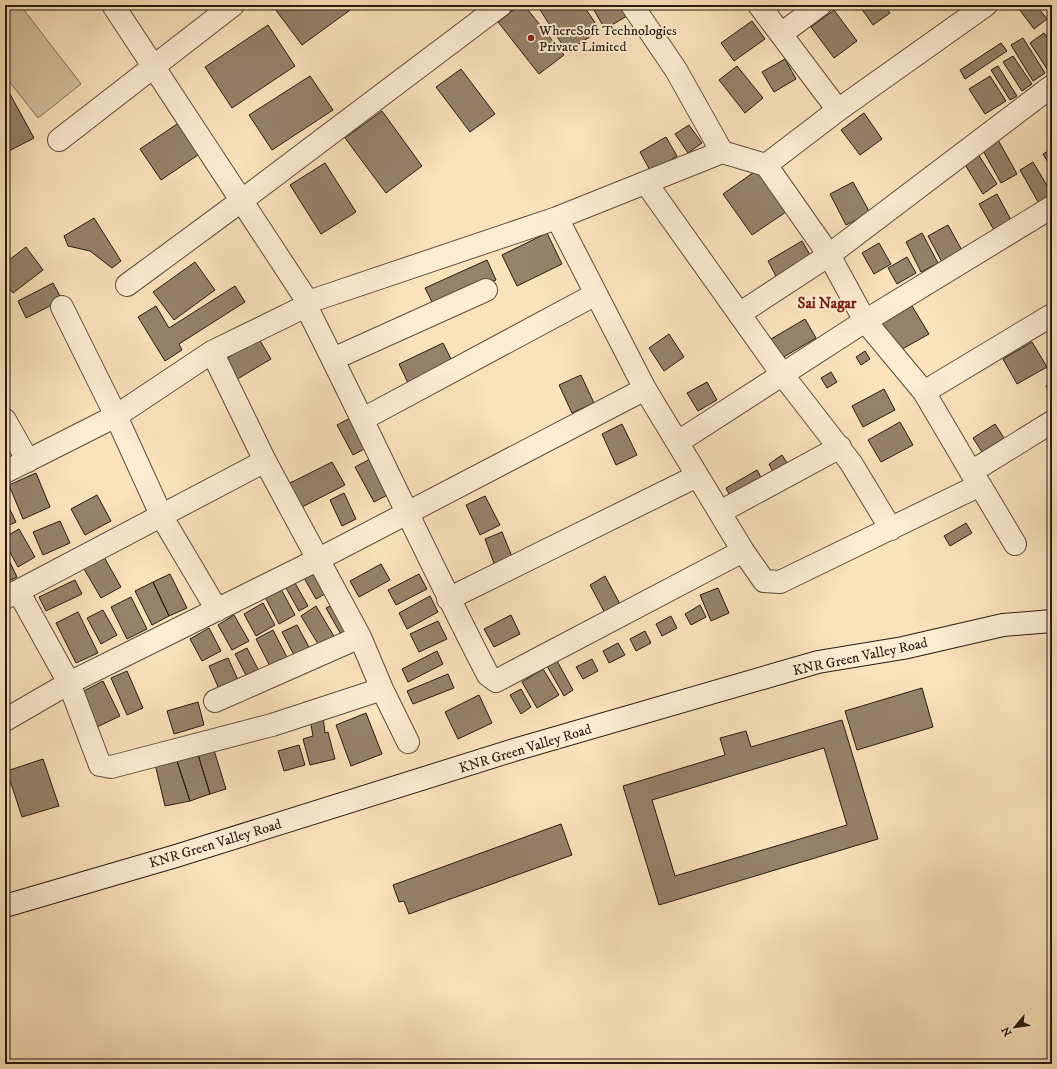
<svg xmlns="http://www.w3.org/2000/svg" width="1057" height="1069" viewBox="0 0 1057 1069" font-family="'IM FELL DW Pica',serif">
<rect width="100%" height="100%" fill="#fae2ba"/>
<filter id="stains"><feTurbulence type="fractalNoise" baseFrequency=".005" numOctaves="4"/><feColorMatrix values="0 0 0 0 .2 0 0 0 0 .09 0 0 0 0 .02 0 0 0 .5 -.17"/></filter>
<radialGradient id="worn" r=".72"><stop offset=".6" stop-color="#630" stop-opacity="0"/><stop offset="1" stop-color="#630" stop-opacity=".3"/></radialGradient>
<!-- green -->
<path fill="#d6c09e" stroke="#806e58" d="M5,5h15l61,79 -43,34 -33,-42z"/>
<!-- building -->
<path fill="#96826a" stroke="#291b13" fill-rule="evenodd" d="M272,5h85l-55,40z
M520,5h4l40,50 -25,19 -41,-52z
M537,5h46l17,25 -33,22z
M591,5h30l6,11 -22,13z
M859,5h25l6,8 -17,12z
M1016,5h20l11,14 -13,10z
M834,10l23,31 -23,17 -23,-31z
M752,21l13,18 -31,22 -13,-18z
M268,25l27,41 -63,42 -27,-41z
M1044,33l8,12v25l-3,2 -19,-29z
M1023,38l22,35 -12,8 -22,-36z
M1001,43l6,8 -42,28 -5,-9z
M1013,56l19,28 -10,7 -19,-29z
M785,59l11,20 -22,13 -12,-20z
M737,66l26,32 -18,15 -26,-33z
M998,66l19,30 -7,4 -19,-30z
M461,69l34,45 -25,18 -34,-45z
M310,76l23,34 -61,40 -23,-35z
M990,76l16,25 -21,13 -16,-25z
M5,85l29,53 -29,15z
M382,111l40,55 -36,27 -41,-55z
M864,113l18,26 -22,16 -19,-25z
M180,122l21,31 -40,27 -21,-31z
M689,125l13,18 -14,10 -13,-19z
M666,137l11,19 -26,16 -11,-20z
M997,138l20,36 -16,9 -20,-36z
M1052,149v20l-9,-15z
M978,154l19,30 -14,10 -19,-31z
M1033,162l19,32v6l-11,7 -21,-37z
M325,163l31,49 -35,22 -31,-49z
M757,170l29,42 -34,23 -29,-41z
M853,182l17,31 -24,12 -16,-31z
M997,194l14,26 -17,10 -15,-26z
M94,218l27,43 -9,7 -22,-17 -22,-5 -4,-10z
M948,225l16,29 -21,10 -15,-28z
M547,233l15,31 -45,22 -15,-31z
M922,233l16,30 -17,9 -15,-30z
M802,241l11,19 -35,20 -10,-19z
M879,243l12,21 -17,10 -12,-21z
M26,247l17,23 -30,23 -8,-10v-20z
M907,257l9,16 -19,11 -9,-16z
M487,260l9,20 -61,28 -10,-20z
M195,262l20,28 -41,30 -21,-28z
M53,283l9,17 -36,18 -8,-17z
M235,286l10,16 -66,42 3,6 -17,11 -27,-44 18,-11 13,22z
M912,306l17,28 -32,18 -16,-28z
M805,319l11,19 -34,20 -11,-19z
M669,334l15,23 -20,14 -15,-23z
M259,339l12,20 -37,22 -12,-20z
M1032,342l15,25 -30,17 -14,-25z
M443,343l11,22 -44,22 -11,-23z
M865,351l5,8 -9,6 -5,-8z
M831,372l6,10 -10,6 -6,-10z
M581,375l13,28 -22,10 -13,-28z
M707,382l10,18 -19,11 -11,-18z
M1052,382v15l-6,-11z
M884,389l11,21 -32,17 -11,-21z
M352,417l16,30 -15,8 -16,-30z
M900,422l13,23 -32,17 -13,-22z
M622,424l15,31 -21,10 -14,-31z
M995,424l9,14 -22,14 -9,-14z
M782,455l5,8 -14,9 -4,-8z
M374,457l19,35 -19,10 -19,-35z
M332,462l13,23 -45,23 -12,-24z
M757,470l5,9 -31,19 -5,-10z
M36,473l14,34 -27,12 -14,-34z
M344,493l12,26 -14,7 -12,-26z
M97,495l14,26 -26,14 -14,-26z
M485,496l15,29 -20,10 -14,-30z
M5,499l11,23 -11,5z
M60,521l10,22 -27,12 -10,-23z
M966,523l6,10 -22,13 -6,-10z
M19,529l16,28 -17,10 -13,-24v-6z
M502,532l11,27 -18,7 -10,-27z
M5,552l12,25 -12,6z
M104,557l17,30 -20,11 -17,-29z
M381,564l9,16 -31,17 -9,-16z
M317,570l13,21 -14,8 -12,-21z
M170,574l17,34 -18,8 -16,-34z
M419,574l8,15 -31,16 -8,-15z
M605,576l16,30 -15,9 -16,-30z
M75,580l7,14 -36,17 -7,-14z
M153,582l16,34 -17,9 -17,-34z
M295,583l13,23 -9,5 -13,-23z
M718,588l11,25 -18,8 -11,-26z
M281,589l14,26 -16,9 -14,-27z
M430,596l8,16 -31,17 -8,-16z
M131,597l16,32 -20,10 -16,-32z
M263,603l12,22 -19,11 -12,-22z
M337,603l15,28 -10,5 -16,-28z
M700,605l6,12 -15,8 -6,-11z
M316,606l19,32 -15,9 -19,-31z
M103,610l14,25 -16,9 -14,-26z
M78,612l20,41 -22,10 -20,-40z
M234,615l15,26 -17,9 -14,-25z
M511,615l9,19 -26,13 -10,-18z
M671,616l6,12 -15,8 -6,-12z
M438,621l9,18 -28,13 -9,-18z
M297,625l12,22 -15,8 -12,-23z
M209,628l12,23 -19,10 -12,-22z
M273,630l17,33 -17,9 -17,-33z
M645,631l6,12 -15,8 -6,-12z
M618,643l7,12 -16,8 -6,-12z
M247,648l13,25 -12,6 -13,-25z
M437,651l6,13 -35,18 -6,-13z
M228,658l10,22 -19,9 -10,-23z
M592,659l6,12 -15,8 -7,-12z
M557,661l16,29 -9,6 -17,-30z
M543,669l16,26 -22,13 -15,-26z
M127,671l16,37 -16,7 -16,-37z
M448,674l6,14 -41,16 -6,-13z
M103,681l17,35 -23,11 -17,-34z
M922,688l11,39 -76,23 -12,-39z
M521,689l10,18 -10,7 -11,-19z
M479,695l13,28 -34,16 -13,-27z
M198,702l6,23 -30,9 -7,-23z
M366,713l16,41 -31,12 -15,-41z
M323,717l2,16 3,-1 7,27 -25,6 -7,-26 10,-3 -3,-17z
M842,720l36,119 -219,66 -36,-119 102,-31 -5,-17 26,-7 5,16zM824,748l23,77 -172,51 -23,-76z
M299,745l6,20 -21,6 -6,-20z
M213,747l13,42 -16,5 -13,-43z
M197,751l13,43 -20,7 -14,-43z
M176,758l14,43 -25,5 -10,-42z
M43,759l16,47 -37,11 -15,-46z
M561,824l11,31 -163,59 -5,-13 -5,1 -6,-17z"/>
<g fill="none" stroke-linecap="round" stroke-linejoin="round">
<!-- street casing -->
<g stroke="#5d4d3d" stroke-width="24">
<path id="street" d="M113,5l195,297
M632,5l44,65 46,82
M759,5l79,105
M781,34l39,-29
M59,140l174,-135
M766,165l72,-55 148,-105
M646,183l136,191 69,89 40,66
M557,218l88,171 98,162 21,30 16,1 200,-97
M127,285l114,-84 260,-196
M306,306c62,122 119,248 182,369l8,6 247,-130
M62,307l54,109 46,101 55,93
M739,314l90,-59 223,-169
M333,359l153,-69
M924,392l128,-77
M363,419l233,-125
M5,420l23,41
M678,442l187,-121 187,-114
M5,472l111,-56 96,-64 94,-46 2,-4 249,-84 165,-66 44,13 63,90 36,66 59,71 47,80 9,13 35,59
M971,472l81,-50
M720,512l120,-65
M18,591l51,92 31,82 11,2 161,-42 110,-36 -22,-52 -95,-176 -53,-109
M5,598l260,-137
M448,599l249,-123
M382,689l26,53
M215,701l145,-64
M5,720l64,-37 250,-124 326,-170"/>
</g>
<!-- secondary casing -->
<g stroke="#291b13" stroke-width="24">
<path id="secondary" d="M5,906l171,-50 338,-106 304,-88 85,-14 100,-23 49,-4"/>
</g>
<!-- street -->
<use href="#street" stroke="#fcecd2" stroke-width="22"/>
<!-- secondary -->
<use href="#secondary" stroke="#fcecd2" stroke-width="22"/>
</g>
<!-- markers -->
<circle fill="#8f2418" stroke="#fcecd2" stroke-width="1.5" cx="531" cy="38" r="4"/>
<g text-anchor="middle" stroke-width="4" stroke-linejoin="round" paint-order="stroke">
<!-- poi labels -->
<g font-size="14" fill="#291b13" stroke="#fcecd2" text-anchor="start">
<text x="539" y="35">WhereSoft Technologies<tspan x="539" dy="16">Private Limited</tspan></text>
</g>
<!-- street labels -->
<g font-size="14" fill="#291b13" stroke="#fcecd2">
<text transform="translate(860 656) rotate(-12)" y="5">KNR Green Valley Road</text>
<text transform="translate(525 748) rotate(-17)" y="5">KNR Green Valley Road</text>
<text transform="translate(215 843) rotate(-17)" y="5">KNR Green Valley Road</text>
</g>
<!-- neighbourhood labels -->
<g font-size="15" font-weight="bold" fill="#7a1f14" stroke="#fcecd2">
<text x="827" y="308">Sai Nagar</text>
</g>
</g>
<!-- margin -->
<rect width="1057" height="1069" fill="none" stroke="#fae2ba" stroke-width="20"/>
<rect x="6" y="6" width="1045" height="1057" fill="none" stroke="#291b13" stroke-width="2"/>
<rect x="10" y="10" width="1037" height="1049" fill="none" stroke="#291b13"/>
<!-- north arrow -->
<g transform="translate(1015 1027) rotate(241)" stroke="#fcecd2" stroke-width="3" paint-order="stroke">
<path d="M0-3L7 15L0 10L-7 15Z" fill="#291b13"/>
<text y="-6" font-size="11" font-weight="bold" text-anchor="middle" fill="#291b13">N</text>
</g>
<rect width="100%" height="100%" filter="url(#stains)"/>
<rect width="100%" height="100%" fill="url(#worn)"/>
</svg>
